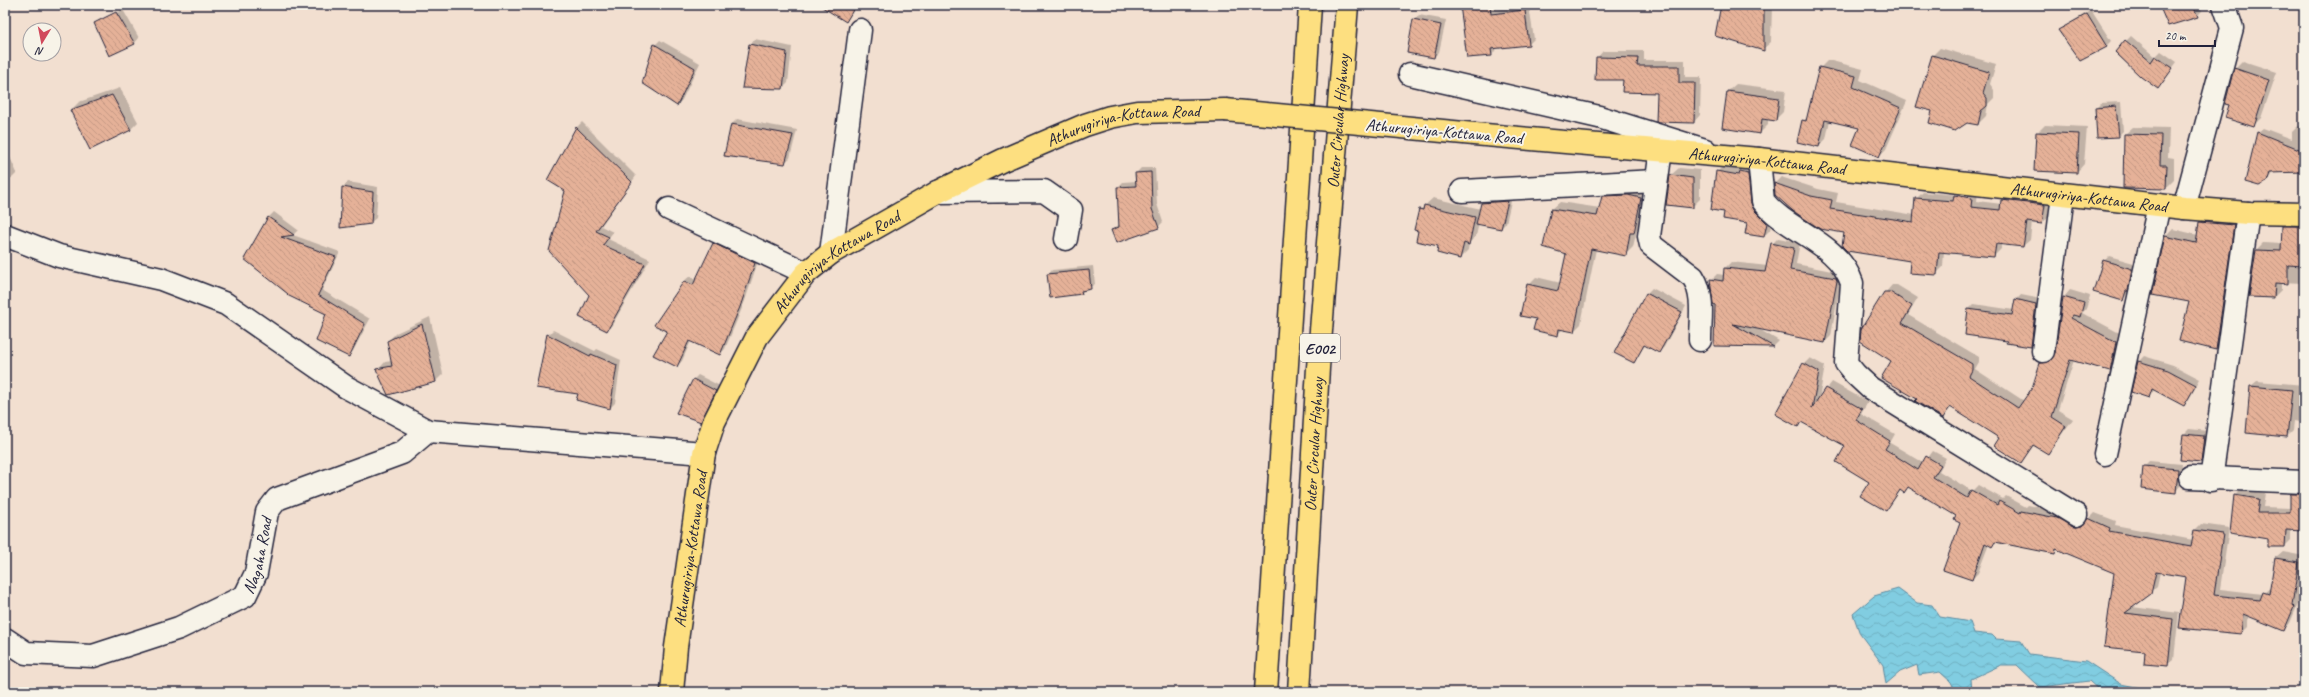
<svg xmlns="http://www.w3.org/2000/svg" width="2309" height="697" viewBox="0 0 2309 697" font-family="Caveat,sans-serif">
<defs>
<pattern id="water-waves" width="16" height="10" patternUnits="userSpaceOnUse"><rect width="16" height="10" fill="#81cde1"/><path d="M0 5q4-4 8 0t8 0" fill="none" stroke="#6fb0c2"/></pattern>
<pattern id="building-back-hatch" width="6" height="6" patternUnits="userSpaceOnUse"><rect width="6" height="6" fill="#e5b198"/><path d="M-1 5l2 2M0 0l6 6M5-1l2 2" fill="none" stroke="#c49884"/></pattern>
</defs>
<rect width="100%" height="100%" fill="#f2dfd0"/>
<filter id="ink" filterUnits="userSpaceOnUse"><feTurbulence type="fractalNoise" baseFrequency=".025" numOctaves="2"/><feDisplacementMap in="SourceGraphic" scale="8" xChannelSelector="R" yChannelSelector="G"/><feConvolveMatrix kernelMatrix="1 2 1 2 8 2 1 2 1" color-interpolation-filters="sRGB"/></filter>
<g filter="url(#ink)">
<!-- water -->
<path fill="url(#water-waves)" stroke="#5b899f" d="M1898,589l19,14 15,2 8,12 30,5 4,11 18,2 4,4 25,2 8,13 57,7 35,23 20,4 7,4h-47l-12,-11 -49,6 -23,-22h-16l-30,14 1,13h-16l-5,-10 -11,-10 -21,3 -2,-10 -17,7 -14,12 -3,-19 -23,-31 -7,-20 21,-18z"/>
<!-- shadow -->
<path fill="#0003" fill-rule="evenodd" d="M821,5h36l-11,16z
M1461,5h35v5l33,-4 5,33 -5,5 -32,4 -5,7z
M1722,5h50l-1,37 -8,7z
M2160,5h40l2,6 -5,5z
M122,8l17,30 -5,6 -39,-20 5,-5zM120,9l1,2 -21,11v-3z
M2091,10l20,31 -5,5 -47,-16z
M1419,15l27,5 -7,32 -5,5 -20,-37z
M2131,36l24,21 6,-6 16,11 -19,25 -32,-46z
M755,39l37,8 -4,36 -5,5 -33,-43z
M660,40l40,23 -18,37 -5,5 -22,-60z
M1940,48l56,16 -6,20 4,6v8l-6,6 -2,12 -8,8 -46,-68z
M1603,51h41v9h41v17h16l-1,38 -6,7 -36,-30 -34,-13 -27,-21z
M1828,60l35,9 -3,11 47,21 -21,48 -7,7 -18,-29 -31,-7 -4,19 -7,7 -16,-25 6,-5 11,-48z
M2243,61l34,11 -16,46 -8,8 -23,-21 5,-36z
M1736,84l50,6 -3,22 -7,7h-8v6l-8,8 -32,-42z
M120,88l18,34 -7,7 -60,-19 8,-8z
M2121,102l2,29 -5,5 -22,-28 5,-5z
M737,119l60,11 -7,28 -6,5 -58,-8 6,-31z
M582,122l54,54 -35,50 12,6 -5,7 42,20 -38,66 -5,5 -17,-35 -24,-105 -17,-11 28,-52z
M2045,125l42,2 -3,37 -7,8 -40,-39z
M2304,125v46l-31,1 -7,10 -9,-49 6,-5 29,11v-7l5,-5z
M2133,127l36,1 -1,29 6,1v22l-8,8 -41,-54z
M5,146l12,27 -5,5 -7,1z
M1724,165l23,1 26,50 -3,14 -6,6 -16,-14 -23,-11 -8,-39z
M1141,168h14l2,36 6,18 -5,5 -46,3 8,-6 -2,-37 5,-5 14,-1 -1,-8z
M1679,168l21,2v29l-8,8 -21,-32z
M1781,177l37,12 20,4 -2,9 79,13 1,-16 7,-7 33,3 5,-6 17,2 -1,10 25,3v-4l7,-7 42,5 -2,19 -7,6 -10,-1 -2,18 -7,6 -22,-2v5l-7,7 -50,-5 -1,16 -7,7 -91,-41 -70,-50z
M348,182l30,5 -2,31 -6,5 -27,-36z
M1610,189l38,1 -7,35 -4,4 -4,18 -8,8 -29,-6 -15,75 -7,7 -11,-2 -6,6 -20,-16 -9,-34 8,-8 25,6 6,-29 -15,-45 8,-7 40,6 3,-11z
M1512,197l-6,26 -5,5 -22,-5 -3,13 -7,7 -1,7 -8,8 -41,-27 1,-21 13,-12 48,11 1,-6 5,-5z
M274,212l24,18 -5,5 47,17 -18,38 48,29 -17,32 -5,5 -21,-42 -38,-20 -44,-35 24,-42z
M2207,215l33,3 -17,124 -7,7 -26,-48 -24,-65 7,-7 25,6 2,-13z
M2290,220h14v61l-2,2 -21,-1v8l-7,7 -24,-1 6,-46 7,-7 19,1 1,-17z
M1778,238l22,4 -4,22 46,9 -11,63 -6,6 -68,-14 22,13 -5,5 -59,-1 1,-41 -5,-24 6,-6 8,1v-7l6,-6 37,4 4,-22z
M719,239l40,19 -14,43 -20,48 -5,5 -29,-13 -9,20 -5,5 -8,-36 15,-49 6,-5 7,4 17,-36z
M2109,256l28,8 -5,21 -9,15 -19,-39z
M1093,266l2,18 -14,9 -33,-18 4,-5z
M1892,285h5l21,13 -10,17 71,42v5l-4,7 49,32 9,-13 8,-25 7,-7h6l2,-3 8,-56 6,-7 20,6 -4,13 -4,4 41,22 -6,28 -7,7 -36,-10 -16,50 15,9 -25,34 -13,-9 -14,18 -21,-24 -48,-31 -9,10 -25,-19 -25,-38 -8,-67z
M1652,288l34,18 -22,41 -5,5 -14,-7 -11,17 -18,-10 31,-59z
M2021,295l20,4 -5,42 -5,5 -23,-6 -39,-31 5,-5 40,6 2,-10z
M430,317l13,57 -8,8 -57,-12 7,-8 7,-1 -4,-20 8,-8z
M553,330l42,21 2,-2 24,11 -6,43 -5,5 -30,-15 -32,-58z
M2144,356l29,9 27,14 -11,20 -5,6 -29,-16 -6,8 -17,-5 7,-31z
M1810,358l15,8 -6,33 13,-17 36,20 -7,12 34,20 -5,9 34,20 9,-12 13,7 -7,13 33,20 6,-6 25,14 3,-3 20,11 2,-2 35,7 19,10 6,-2 7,-7 21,8 -1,4 78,15 2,-10 6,-6 28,4 -9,61 43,5 9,-8 4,-28 7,-6 21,4v34l-14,33 -6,7 -35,-15 -2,12 -6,6 -54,-57 -27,-4 -3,14 -25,21 47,6 -5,46 -7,6 -21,-15 -41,-4 10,-74 -57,-23 -3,4 -59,-12 -4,5 -3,-2 -11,29 -6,6 -14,-63 -49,-30 -5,5 -3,-1 -15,20 -39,-64 -45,-25 -4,5 6,-62z
M698,375l22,11 -14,29 -5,6 -8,-41z
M2257,381l47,4v38l-10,-2 -1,9 -6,6 -36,-50z
M2189,429l20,2 -3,25 -6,5 -16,-27z
M2149,461l33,3 -2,22 -5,6 -33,-4 2,-22z
M2241,490l24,3 -2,14 28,1v-11l6,-6h7v39l-13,-1v11l-6,6 -16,-8 -34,-42z"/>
<!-- building -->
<path fill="url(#building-back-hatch)" stroke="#22223b" d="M819,5h37l-10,17z
M1460,5h30l1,9 34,-4 4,35 -38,4 1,7 -25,2z
M1721,5h43v46l-49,-15z
M2159,5h34l5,12 -30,9z
M116,12l19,32 -26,12 -15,-33z
M2087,14l20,33 -27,14 -22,-31z
M1413,19l28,6 -7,33 -27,-5z
M2125,40l26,22 4,-6 18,12 -15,21 -17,-12 -26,-25z
M654,44l41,24 -18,38 -35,-23z
M749,44l38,8 -4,37 -41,-1z
M1932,55l57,17 -6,21 4,5v8l-6,5 -3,14 -11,-2 -12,8 -26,-8 3,-12 -16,-4z
M1596,57l42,1 -1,8h42v17h16l-1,40 -38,-1 1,-29 -35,-1 1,-12h-28z
M1819,67l37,9 -3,11 48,21 -22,49 -27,-12 7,-17 -34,-8 -6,27 -22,-5 5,-22 4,1z
M2234,68l35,12 -15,47 -29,-9 4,-13 -4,-1z
M1727,91l52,7 -3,23 -14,-2 -2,15 -38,-6z
M112,95l19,35 -41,20 -20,-40z
M2116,106l3,31 -22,1 -2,-30z
M731,124l62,11 -8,29 -61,-8z
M576,127l56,55 -36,49 13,6 -6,8 42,19 -38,67 -28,-14 10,-22 -40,-44 16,-60 -18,-11z
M2036,132l43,2 -2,39 -43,-2z
M2257,132l47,19v21l-34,1 -3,9 -8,4 -14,-4z
M2124,134l37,1 -1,30h7l-1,24 -43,-1z
M1716,171l23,4 1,-3 8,2 3,29 3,7 13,13 -3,14 -19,-3 2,-11 -24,-4 1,-7 -13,-2z
M1151,172l1,37 7,19 -43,15 -5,-13 8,-3 -2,-40 19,-1 -1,-13z
M1670,175l23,3v30l-27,-3z
M1774,183l37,13 21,4 -2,9 83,13 2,-24 38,3 1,-6 18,3 -1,9 29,3 1,-10 44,5 -3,19 -15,-2 -4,25 -27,-3 -2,13 -55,-5 -2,23 -28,-2 1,-12 -63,-10 -5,-5 2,-13 -24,-4 -27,-18 -18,-16z
M342,187l31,5 -2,32 -31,4z
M1628,195l13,3 -7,35h-4l-4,23 -35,-7 -17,83 -15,-3 -1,7 -25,-6 3,-11 -16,-3 7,-32 31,7 8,-37 -23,-7 8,-38 46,7 5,-20z
M1508,201l-7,28 -25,-5 5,-21z
M1424,205l51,12 -6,28 -5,-2 -4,16 -23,-6 1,-7 -22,-5 2,-10 -4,-1 5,-21 4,1z
M268,217l26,18 -13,2 55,20 -18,38 47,29 -16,33 -33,-16 10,-27 -39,-19 1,-1 -44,-35z
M2199,222l35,3 -18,125 -37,-9 10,-39 -37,-7 13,-59 31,7z
M2282,226h22l-1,40 -15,-1v19l-13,-1 -1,15 -25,-1 7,-47 25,1z
M713,243l42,20 -15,44 -20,48 -31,-14 -12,26 -24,-12 14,-24 -13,-6 30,-44 9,4z
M1771,243l23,5 -4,22 46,8 1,3 -12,62 -92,-19 41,23 -60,-1 1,-41 -2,-1 -3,-25 13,2 1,-13 41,4z
M2103,260l29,9 -4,22h-2l-3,10 -30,-9z
M1089,270l2,19 -10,2 1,3 -32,4 -3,-24z
M1884,292h6l22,14 -10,17 70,41v6l-3,6 49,32 14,-20 8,-25 8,-1 7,-9 8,-56 21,6 -4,14 -7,-2 -2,3 45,24 -6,29 -40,-11 -18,57 14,9 -18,28 -15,-9 -12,18 -27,-17 5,-8 -49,-31 -7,11 -28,-17 2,-2 -36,-21 10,-17 -31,-20 1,-12z
M1646,293l36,19 -23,41 -15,-8 -10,18 -20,-10z
M2015,299l21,5 -5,43 -25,-4 1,-2 -42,-6 3,-26 44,6z
M422,324l14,58 -48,13 -12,-26 16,-3 -5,-25z
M547,334l43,22 1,-2 26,11 -7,44 -34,-9 2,-6 -42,-6z
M2138,361l30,9 28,15 -12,21 -32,-17 -3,9 -18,-6z
M1803,363l16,9 -7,36 13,-20 37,21 -6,11 34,21 -5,8 33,21 8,-14 15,9 -8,12 34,21 4,-8 26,15 2,-4 21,12 1,-2 36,7 18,9 7,-1 6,-8 22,10 -1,3 82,15 3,-16 29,4 -9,61 46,5 3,-8 6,2 6,-36 24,4 -7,43 2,2 -10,24 -41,-17 -2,20 -62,-6 7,-51 -30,-5 -5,22 -26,19 48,6 -5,47 -24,-2 1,-13 -41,-4 10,-74 -58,-24 -1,5 -60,-12 -3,5 -7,-4 -13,37 -29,-10 17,-47 -6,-3 2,-4 -48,-29 -4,6 -4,-3 -14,21 -26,-15 9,-14 -33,-20 9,-16 -44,-24 -3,5 -23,-13z
M693,379l23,12 -15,31 -25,-9z
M2250,386l42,4 -5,47 -41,-4z
M2183,434l21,2 -3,26 -21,-2z
M2143,466l35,3 -2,24 -35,-4z
M2290,494h14v37l-18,-1 -1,17h-17v-8l-38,-6 4,-38 25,4 -2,14h33z"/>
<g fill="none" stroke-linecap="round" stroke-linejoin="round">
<!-- minor casing -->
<g stroke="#22223b" stroke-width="25">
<g id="minor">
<path d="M1410,74l189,43 106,33"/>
<path d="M1661,150l-12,86 2,9 42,32c12,19 7,43 7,63"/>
<path d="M1759,159l4,42c25,31 75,41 89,82l-6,80 9,11 15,14 206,127"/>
<path d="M1462,191l194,-10"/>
<path d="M938,192l106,-1 27,19 -5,29"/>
<path d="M2184,208l48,-180 -8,-23"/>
<path d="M669,209l137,64"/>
<path d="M5,235l54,21 102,23 65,25 120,83 82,44 276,22"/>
<path d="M831,253l29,-223"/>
<path d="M2043,351l20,-156"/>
<path d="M2105,454l54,-249"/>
<path d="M2190,477l114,5"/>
<path d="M2211,480l37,-267"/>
<path id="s1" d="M5,639l21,14 67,3 86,-28 66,-32 11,-23 11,-61 10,-13 125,-46 26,-22"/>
</g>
</g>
<!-- major casing -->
<g stroke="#22223b" stroke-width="25">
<g id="major">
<path id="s2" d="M1474,134l285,25 425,49 64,5 56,1"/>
<path id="s3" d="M672,692l4,-45 28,-194 10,-31 43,-85 49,-64 25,-20 107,-61 65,-32 82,-35 25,-8 27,-5 88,-2"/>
</g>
</g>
<!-- highway casing -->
<g stroke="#22223b" stroke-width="25">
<g id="highway">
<path d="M1266,692l44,-687"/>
<path id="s4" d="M1299,692l19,-324 29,-363"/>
</g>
</g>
<!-- minor -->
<use href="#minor" stroke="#f7f3e8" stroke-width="22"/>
<!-- major -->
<use href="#major" stroke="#fddf80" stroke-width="22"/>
<!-- highway -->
<use href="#highway" stroke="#fddf80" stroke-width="22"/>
<!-- major-bridge casing -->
<g stroke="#22223b" stroke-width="25" stroke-linecap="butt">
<path id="major-bridge" d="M1225,110l249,24"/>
</g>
<!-- major-bridge -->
<use href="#major-bridge" stroke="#fddf80" stroke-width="22"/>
</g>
</g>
<g text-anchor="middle" stroke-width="4" stroke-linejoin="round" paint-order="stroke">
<!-- shield labels -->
<rect fill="#f7f3e8" stroke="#62616f" stroke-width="1" x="1300" y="334" width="40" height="28" rx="3"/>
<g font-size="16" font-weight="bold" fill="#22223b">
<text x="1320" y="354">E002</text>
</g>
<!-- street labels -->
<g font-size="17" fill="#22223b" stroke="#f7f3e8">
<text dy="6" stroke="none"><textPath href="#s4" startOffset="572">Outer Circular Highway</textPath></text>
<text dy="6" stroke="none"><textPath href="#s3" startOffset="804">Athurugiriya-Kottawa Road</textPath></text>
<text transform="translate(1444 131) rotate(5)" y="6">Athurugiriya-Kottawa Road</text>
<text dy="6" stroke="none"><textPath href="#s2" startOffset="294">Athurugiriya-Kottawa Road</textPath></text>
<text dy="6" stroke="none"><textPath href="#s2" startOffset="618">Athurugiriya-Kottawa Road</textPath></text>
<text dy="6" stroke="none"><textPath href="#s3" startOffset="480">Athurugiriya-Kottawa Road</textPath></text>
<text dy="6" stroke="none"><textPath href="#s4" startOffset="248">Outer Circular Highway</textPath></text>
<text dy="6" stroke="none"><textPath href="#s3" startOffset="144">Athurugiriya-Kottawa Road</textPath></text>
<text dy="6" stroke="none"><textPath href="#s1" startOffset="299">Nagaha Road</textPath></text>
</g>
</g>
<!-- margin -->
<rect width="2309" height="697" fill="none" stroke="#f7f3e8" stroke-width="20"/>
<rect x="10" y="10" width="2289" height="677" fill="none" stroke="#22223b" stroke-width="1.5" filter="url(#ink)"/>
<!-- north arrow -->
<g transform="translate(42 42) rotate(190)"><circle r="19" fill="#f7f3e8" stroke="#a29fa3"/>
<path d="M0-3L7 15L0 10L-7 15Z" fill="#d1495b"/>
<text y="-6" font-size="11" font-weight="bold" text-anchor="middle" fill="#22223b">N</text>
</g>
<!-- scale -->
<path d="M2159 40v6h56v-6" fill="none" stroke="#22223b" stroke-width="2"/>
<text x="2165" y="40" font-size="12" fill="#22223b" stroke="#f7f3e8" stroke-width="3" paint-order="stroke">20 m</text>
</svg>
